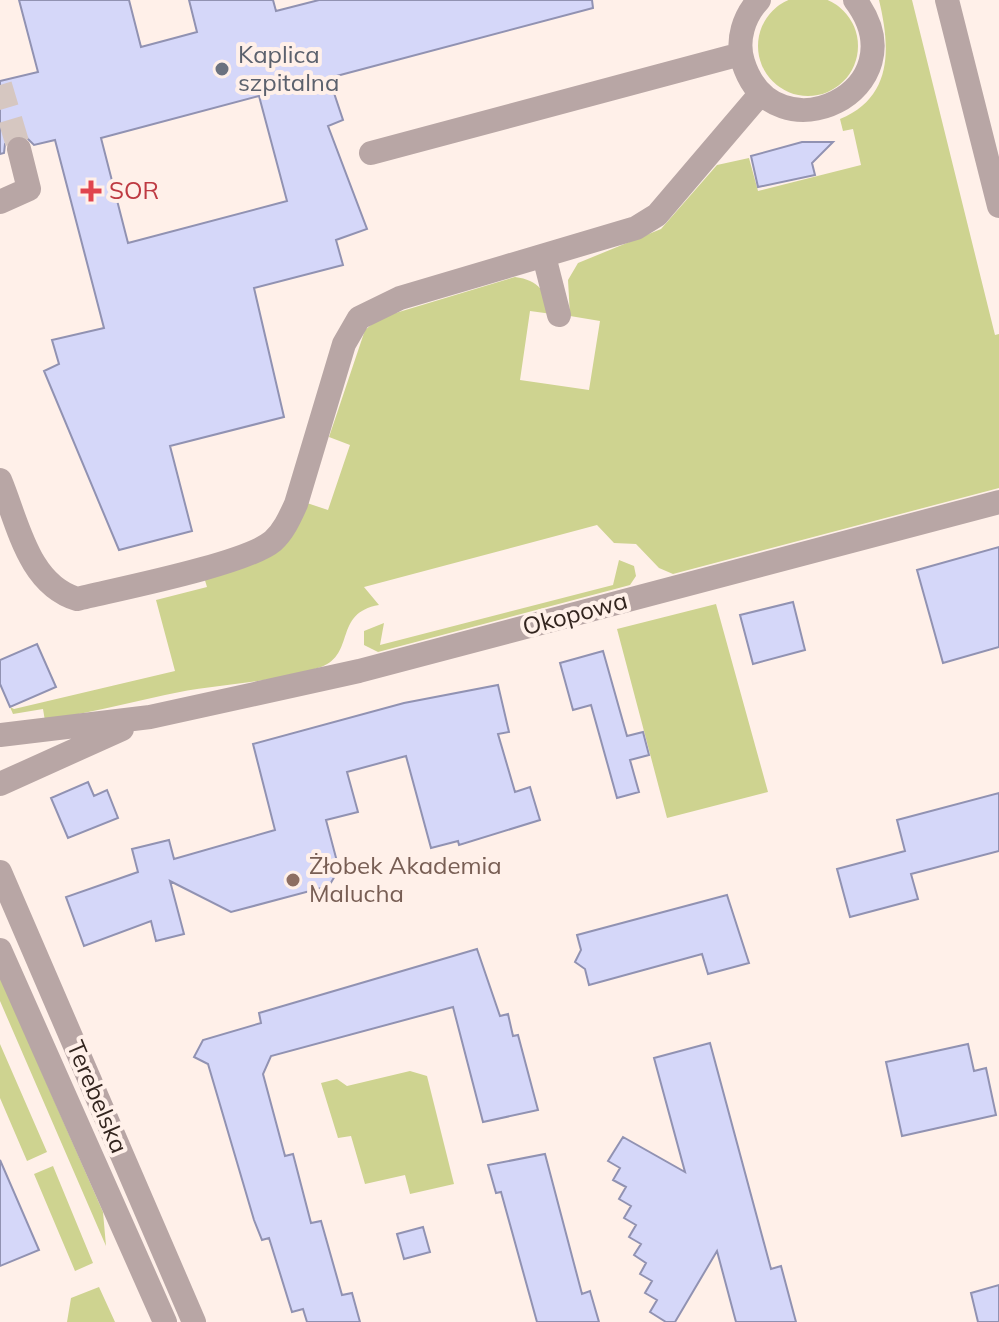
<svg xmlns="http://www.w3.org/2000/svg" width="999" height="1322" viewBox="0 0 999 1322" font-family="Mulish,sans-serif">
<rect width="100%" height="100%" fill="#fff0e9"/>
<!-- green -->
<path fill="#ced390" d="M758 46a50 50 0 1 1 100 0a50 50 0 1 1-100 0Z
M879,0h33l83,335 4,-1v154l-326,86 -14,-6 -23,-24 -22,-1 -17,-18 -233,62 15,18c-46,8 -23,49 -58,62 -50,17 -105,16 -156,28 -40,9 -80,18 -120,26l-2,-12 -30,5 -3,-7 4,2 161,-38 -19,-71 51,-13 -3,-10 103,-74 21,7 22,-65 -21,-8 36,-107 14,-12 136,-41c24,3 31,15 37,37l-22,-3 -10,69 69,10 11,-69 -30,-5 -2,-36 10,-17 83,-34 56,-64 32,-7 9,33 103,-26 -8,-36 -10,2 -3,-12c54,-22 50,-73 39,-119z
M619,560l15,6 2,10 -6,9 -252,67 -14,-7v-14l20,-8 -4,22 233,-60z
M716,604l52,188 -101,26 -50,-189z
M0,977l103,235 3,34 -106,-245z
M0,1044l47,108 -20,9 -27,-63z
M410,1071l17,5 27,108 -44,10 -5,-19 -40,9 -14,-48 -13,2 -17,-55 16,-4 10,7z
M53,1166l40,97 -18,8 -41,-97z
M99,1287l16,35h-48l4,-24z"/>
<!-- building -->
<path fill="#d5d7f9" stroke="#9192b2" stroke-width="2" fill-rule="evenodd" d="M19,0h110l12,47 56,-15 -8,-32h84l3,11 43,-11h273l1,8 -264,70 14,42 -15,6 39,103 -31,11 7,25 -89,23 30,129 -114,29 22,85 -73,19 -75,-179 15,-7 -7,-24 52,-12 -49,-188 -21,5 -10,-10h-9l-10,9 -1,9 -4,1v-73l38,-9zM259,96l28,105 -159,42 -27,-105z
M802,142h31l-21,21 3,12 -57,12 -7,-31z
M999,547v100l-56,16 -26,-93z
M793,602l12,48 -52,14 -13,-49z
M37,644l19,43 -46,20 -10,-23v-24z
M603,651l24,85 16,-4 6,23 -19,5 9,32 -22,6 -26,-93 -18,5 -13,-47z
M498,685l11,47 -11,2 17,58 15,-5 10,33 -81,25 -1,-4 -27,7 -25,-92 -59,16 11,40 -32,8 13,49 -10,17 -98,26 -61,-31 14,53 -28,7 -5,-20 -67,25 -18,-49 72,-25 -6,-23 37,-9 5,19 101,-29 -22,-86 151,-41z
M88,782l6,14 13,-6 11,28 -50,20 -17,-40z
M999,793v58l-88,23 7,25 -68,18 -13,-48 68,-18 -8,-31z
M727,895l22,68 -41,11 -6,-20 -113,31 -4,-16 -10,-7 6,-12 -4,-15z
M477,949l23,67 8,-2 5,22 5,-1 20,75 -55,12 -30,-115 -182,49 -8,18 22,82 8,-2 18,69 10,-2 21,74 10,-2 8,29h-53l-4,-13 -11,3 -23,-74 -7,2 -8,-20 -46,-156 -14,-7 9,-17 58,-17 -2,-10z
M710,1043l61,226 10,-3 15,56h-60l-19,-71 -42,71h-9l-16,-10 7,-12 -12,-7 7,-12 -12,-7 6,-11 -12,-8 7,-11 -12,-7 7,-12 -12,-7 7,-12 -12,-7 7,-12 -13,-7 7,-12 -12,-7 15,-24 62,35 -31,-114z
M968,1044l6,27 12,-3 10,47 -94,21 -16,-74z
M545,1154l37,140 8,-3 9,31h-62l-36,-130 -5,1 -8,-28z
M0,1160l39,90 -39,16z
M423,1227l7,25 -26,7 -7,-25z
M999,1285v37h-21l-7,-29z"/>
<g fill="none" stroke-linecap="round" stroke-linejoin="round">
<!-- minor-tunnel -->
<path stroke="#d6c7c1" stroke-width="24" stroke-dasharray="24 12" stroke-linecap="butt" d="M0,85l19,64"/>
<!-- minor -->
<path stroke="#b8a6a5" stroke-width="24" d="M759,0c-15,16 -23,40 -16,62 31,99 180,28 112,-62
M947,0l52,206
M371,153l370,-99
M0,202l29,-13 -10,-40
M544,256l15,59
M0,480c18,43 28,104 77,119 41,-10 169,-35 196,-58 11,-10 17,-24 23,-37l48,-160 15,-26 41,-20 236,-70 21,-13 104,-122
M0,735l150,-18 209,-46 640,-169
M0,784l122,-55
M0,872l194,450
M0,950l165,372"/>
</g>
<!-- markers -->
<circle fill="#6b7280" stroke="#fff0e9" stroke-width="3" cx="222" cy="69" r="8"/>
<path fill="#e0444e" stroke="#fff0e9" stroke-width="3" d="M87 179h8v8h8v8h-8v8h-8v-8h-8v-8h8z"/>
<circle fill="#8d6e63" stroke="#fff0e9" stroke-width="3" cx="293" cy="880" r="8"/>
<g text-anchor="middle" stroke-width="8" stroke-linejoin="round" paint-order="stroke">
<!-- worship labels -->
<g font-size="24" fill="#5b616d" stroke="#fff0e9" text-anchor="start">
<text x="238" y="63">Kaplica<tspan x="238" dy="28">szpitalna</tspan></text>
</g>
<!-- health labels -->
<g font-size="24" fill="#be3a42" stroke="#fff0e9" text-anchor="start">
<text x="109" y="199">SOR</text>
</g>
<!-- street labels -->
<g font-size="24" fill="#33251f" stroke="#fff0e9">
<text transform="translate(575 614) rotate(-15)" y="8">Okopowa</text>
<text transform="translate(97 1097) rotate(67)" y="8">Terebelska</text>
</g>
<!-- education labels -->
<g font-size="24" fill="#785e54" stroke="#fff0e9" text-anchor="start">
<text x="309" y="874">Żłobek Akademia<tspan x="309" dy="28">Malucha</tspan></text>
</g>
</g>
</svg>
